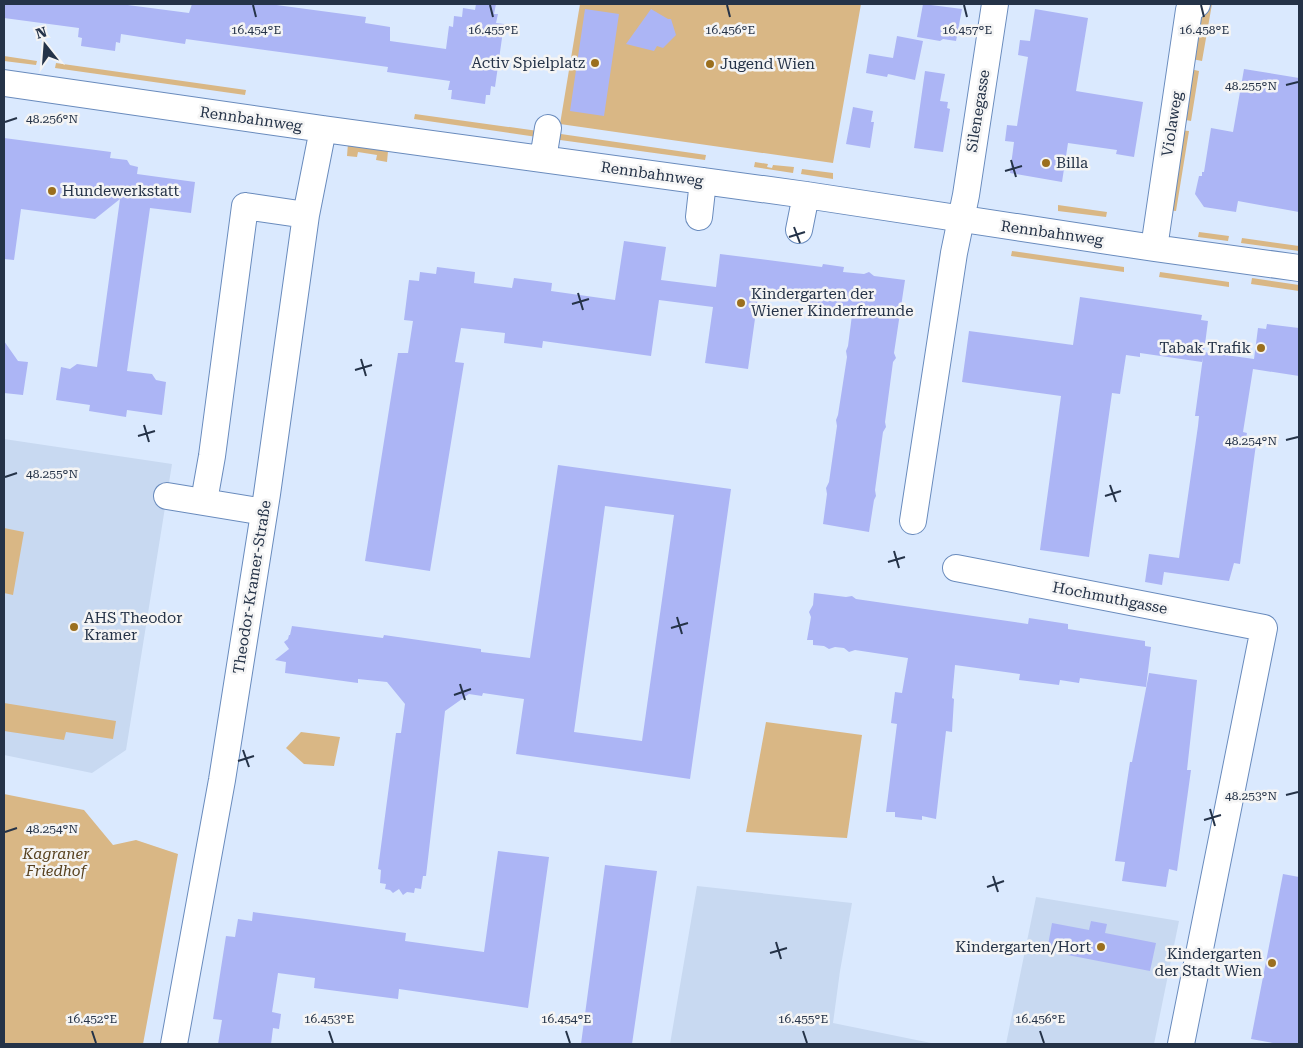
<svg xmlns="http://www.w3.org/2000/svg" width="1303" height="1048" viewBox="0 0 1303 1048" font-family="'Roboto Serif',serif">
<rect width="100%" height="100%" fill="#dae9fe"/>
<!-- built -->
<path fill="#c8d9f1" d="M4,439l168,25 -46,286 -34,23 -88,-18z
M697,886l155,17 -12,68 -7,52 103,21h-266z
M1036,897l143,24 -25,123h-148z"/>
<!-- green -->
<path fill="#d9b785" d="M580,4h281l-28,159 -273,-39z
M1205,4h7l-10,57 -10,-2 5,-38z
M4,56l33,5 -1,4 -32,-4z
M56,63l190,27 -1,5 -190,-27z
M1190,69l9,2 -8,50 -10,-2z
M415,114l123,17 -1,6 -123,-18z
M1179,130l10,1 -13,80 -11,-1z
M554,133l152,22 -1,5 -152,-21z
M348,143l40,8 -1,11 -11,-2 1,-5 -19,-3 -1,5 -10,-1z
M755,162l13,2 -1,3 5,1 1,-3 21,2 -1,6 -39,-6z
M802,169l31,4v6l-32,-5z
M1058,205l49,7 -1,5 -48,-6z
M1199,232l30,4 -1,5 -30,-4z
M1242,238l57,8v5l-58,-8z
M1012,251l112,16v5l-113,-16z
M1160,272l69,10v5l-70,-10z
M1252,278l47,7v6l-48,-7z
M4,528l20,4 -11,63 -9,-2z
M4,703l112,18 -3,18 -47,-7 -2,8 -60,-9z
M766,722l96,13 -15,103 -101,-6z
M301,732l39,5 -6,29 -30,-2 -18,-16z
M4,794l80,16 29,35 23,-5 42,14 -35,190h-139z"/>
<!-- building -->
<path fill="#acb5f5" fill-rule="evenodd" d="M4,4h116l69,9 3,-9h77l97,13 -1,6 25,4v14l56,8 3,-23 4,1 1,-11 8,1 1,-9 12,2 1,-6h20l-2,10h4l-2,9 8,1 -9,63 -4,-1 -1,9h-4l-1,9 -34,-5 1,-9h-4l2,-9 -63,-9 1,-5 -57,-8 -145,-20 -1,5 -64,-10 -1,9 -4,-1 -1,9 -34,-5 1,-8 -4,-1 1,-9 -75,-10z
M923,4l39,5 -6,32 -13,-2 -3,2 -23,-4z
M585,9l34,5 -15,102 -34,-5z
M651,9l17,10h3l5,16 -13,13 -6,-2 -3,5 -28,-7z
M1035,9l53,9 -12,73 67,11 -9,55 -18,-3 1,-4 -49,-7 -6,39 -52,-9 4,-31 -9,-1 2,-16 10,1 11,-69 -10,-2 2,-15 10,1z
M897,36l26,5 -8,39 -27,-6 -1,3 -21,-4 3,-19 24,4z
M1244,69l55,9v134l-61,-11 -2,11 -32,-5 -9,-13 4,-18h3v-4h2l7,-44 22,4z
M925,71l20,3 -5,27 8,1 -1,6 3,1 -7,43 -29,-4z
M853,107l20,4 -2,11h3l-4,26 -24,-4z
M4,138l107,14 -1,6 17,2 3,5 8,2 -1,7 58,8 -4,31 -41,-5 -23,163 25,3 4,6 10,2 -4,33 -35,-5 -1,7 -37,-6 1,-6 -34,-5 5,-33 9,2 7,-5 20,3 23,-168 -25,20 -74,-10 -7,51 -10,-1z
M624,241l42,6 -5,33 55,7 4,-33 102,13 1,-3 21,3 -1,5 21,2 5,-2 5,4 31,4 -11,73 2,5 -3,4 -8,60 1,5 -3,5 -8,58 1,6 -2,4 -5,32 -46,-8 4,-30 -1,-6 3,-6 8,-56 -1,-6 2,-5 9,-58 -1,-6 2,-5 4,-31 -39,-5 1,-4 -13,-4 -43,-5 -10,72 -43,-6 8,-56 -54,-7 -8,56 -108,-15 -1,7 -38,-5 1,-10 -44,-5 -6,34 9,1 -34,208 -65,-10 33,-208h10l5,-32 -9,-1 5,-40 10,1 1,-9 16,2 1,-7 38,5 -1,11 38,5 2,-10 38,5 -1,8 64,9z
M1080,297l122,18 -1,5 7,1 -4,31 50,7 4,-31 8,1 1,-5 32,4v48l-46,-7 -10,63 4,1 -2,9 11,2 -16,120 -6,-1 -5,18 -65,-9 -2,13 -17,-3 4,-28 30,4 19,-132 1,-10h-4l8,-59 -1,5 -62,-9v4l-14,-2 -6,39 -8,-1 -23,164 -49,-7 21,-154 -99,-14 7,-51 104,14z
M4,341l14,20 10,1 -5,33 -19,-2z
M558,465l173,24 -41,290 -174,-25 8,-55 -41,-6 -1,3 -13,-2 -24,17 -19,165h-3l-2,13 -6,-1 -1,5 -7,-1 -4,3 -4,-6 -6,4 -3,-3 -5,-1 1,-5 -6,-1 1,-13 -3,-1 18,-136h5l4,-29 -18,-22 -29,-3v4l-73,-10 1,-11 -11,-2 14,-11 -5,-7 4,-3 1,-4h1l2,-9 91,12 1,-3 97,14v3l49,6zM605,506l69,9 -32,226 -68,-9z
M814,593l32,4 6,-1 4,3 172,25 1,-6 39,6v5l77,12v5l6,1 -5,40 -66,-9 -1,5 -19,-3 -1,5 -40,-5 1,-6 -65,-9 -3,33 2,1 -2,33 -6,-1 -10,88 -14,-3v4l-27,-3v-5h-9l11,-88 -6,-1 4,-31 7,1 6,-35 -53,-8 -6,2 -5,-4 -9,-1 -6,2 -5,-3 -11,-1v-5h-6l4,-23 -2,-5 4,-7z
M1149,673l48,7 -10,90h4l-14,101 -8,-2 -3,18 -44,-6 3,-19 -10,-1 15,-99h2z
M498,851l51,6 -21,151 -129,-19 -1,10 -84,-11 1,-10 -37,-5 -6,39 9,2 -2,15 -6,-1 -2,16h-53l4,-24 -9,-1 13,-83 9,1 3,-18 14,2 1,-9 53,7 100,14 -1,8 79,11z
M605,865l52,6 -25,173h-51z
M1283,874l16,3v167h-20l-28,-5z
M1091,921l16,3 -2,9 51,10 -6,28 -103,-20 5,-28 37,7z"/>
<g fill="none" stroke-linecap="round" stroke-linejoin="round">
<!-- minor casing -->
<g stroke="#698bbd" stroke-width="28">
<path id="minor" d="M4,83l319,46 483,66 348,53 145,20
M543,159l5,-31
M699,217l4,-36
M799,230l7,-35
M1154,248l35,-238 8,-6
M167,496l97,16
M204,501l8,-45 33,-250 61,9
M913,521l41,-268 12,-58 29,-191
M956,568l308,60 -83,416
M174,1044l48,-264 45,-286 39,-279 17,-86"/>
</g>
<!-- minor -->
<use href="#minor" stroke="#fff" stroke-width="26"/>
</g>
<!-- ticks -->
<path fill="none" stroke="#253348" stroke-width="2" d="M253,5l3,12M490,5l3,12M727,5l3,12M964,5l3,12M1201,5l3,12M1286,85l12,-3M5,122l12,-4M1011,160l5,17M1005,171l17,-5M794,227l6,16M789,237l16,-5M578,293l5,17M572,304l17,-5M361,359l5,17M355,370l17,-5M144,425l5,17M138,436l17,-5M1286,440l12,-3M5,477l12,-4M1110,485l6,17M1105,496l16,-5M894,551l5,17M888,562l17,-5M677,617l5,17M671,628l17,-5M460,684l5,16M454,695l17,-6M243,750l6,17M238,761l16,-5M1286,795l12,-3M1210,809l5,17M1204,820l17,-5M5,832l12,-4M993,876l5,16M987,887l17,-6M776,942l5,17M770,953l17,-5M92,1031l4,12M329,1031l4,12M566,1031l4,12M803,1031l4,12M1040,1031l4,12"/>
<!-- markers -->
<g fill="#9b6f1e" stroke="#f4f4f4" stroke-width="2">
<circle cx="595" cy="63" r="5"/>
<circle cx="710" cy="64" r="5"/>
<circle cx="1046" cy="163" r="5"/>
<circle cx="52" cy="191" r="5"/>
<circle cx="741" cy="303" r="5"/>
<circle cx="1261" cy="348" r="5"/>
<circle cx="74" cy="627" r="5"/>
<circle cx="1101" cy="947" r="5"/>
<circle cx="1272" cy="963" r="5"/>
</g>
<g text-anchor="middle" stroke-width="5" stroke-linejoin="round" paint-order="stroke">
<!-- poi labels -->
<g font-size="15" fill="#253348" stroke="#f4f4f4" text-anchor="start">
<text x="585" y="68" text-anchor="end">Activ Spielplatz</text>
<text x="720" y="69">Jugend Wien</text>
<text x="1056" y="168">Billa</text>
<text x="62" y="196">Hundewerkstatt</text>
<text x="751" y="299">Kindergarten der<tspan x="751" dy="17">Wiener Kinderfreunde</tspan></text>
<text x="1251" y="353" text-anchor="end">Tabak Trafik</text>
<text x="84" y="623">AHS Theodor<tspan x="84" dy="17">Kramer</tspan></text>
<text x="1091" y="952" text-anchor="end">Kindergarten/Hort</text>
<text x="1262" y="959" text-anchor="end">Kindergarten<tspan x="1262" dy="17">der Stadt Wien</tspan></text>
</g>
<!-- street labels -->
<g font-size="15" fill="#253348" stroke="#f4f4f4">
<text transform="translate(978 111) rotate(-81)" y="5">Silenegasse</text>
<text transform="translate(251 119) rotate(8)" y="5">Rennbahnweg</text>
<text transform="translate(1172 124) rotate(-81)" y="5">Violaweg</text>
<text transform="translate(652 174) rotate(8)" y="5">Rennbahnweg</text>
<text transform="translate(1052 233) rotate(8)" y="5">Rennbahnweg</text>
<text transform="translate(252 587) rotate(-81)" y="5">Theodor-Kramer-Straße</text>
<text transform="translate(1110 598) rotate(11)" y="5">Hochmuthgasse</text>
</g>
<!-- park labels -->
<g font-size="15" font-style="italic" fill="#57411f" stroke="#f4f4f4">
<text x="56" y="859">Kagraner<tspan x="56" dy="17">Friedhof</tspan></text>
</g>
</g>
<g font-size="12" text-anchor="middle" fill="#253348" stroke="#f4f4f4" stroke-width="5" stroke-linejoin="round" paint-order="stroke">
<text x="1204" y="34">16.458°E</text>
<text x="256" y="34">16.454°E</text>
<text x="493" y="34">16.455°E</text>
<text x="730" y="34">16.456°E</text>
<text x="967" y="34">16.457°E</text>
<text x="1251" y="90">48.255°N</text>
<text x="52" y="123">48.256°N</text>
<text x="1251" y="445">48.254°N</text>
<text x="52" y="478">48.255°N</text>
<text x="1251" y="800">48.253°N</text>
<text x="52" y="833">48.254°N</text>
<text x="92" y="1023">16.452°E</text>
<text x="329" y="1023">16.453°E</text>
<text x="566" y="1023">16.454°E</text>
<text x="803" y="1023">16.455°E</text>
<text x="1040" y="1023">16.456°E</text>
</g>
<!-- border -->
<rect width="1303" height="1048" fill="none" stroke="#253348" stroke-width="10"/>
<!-- north arrow -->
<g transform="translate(45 45) rotate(343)" stroke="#f4f4f4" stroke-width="4" paint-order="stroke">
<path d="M0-4L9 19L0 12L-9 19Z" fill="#253348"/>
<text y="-8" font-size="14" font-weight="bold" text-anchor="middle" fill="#253348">N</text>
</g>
</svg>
